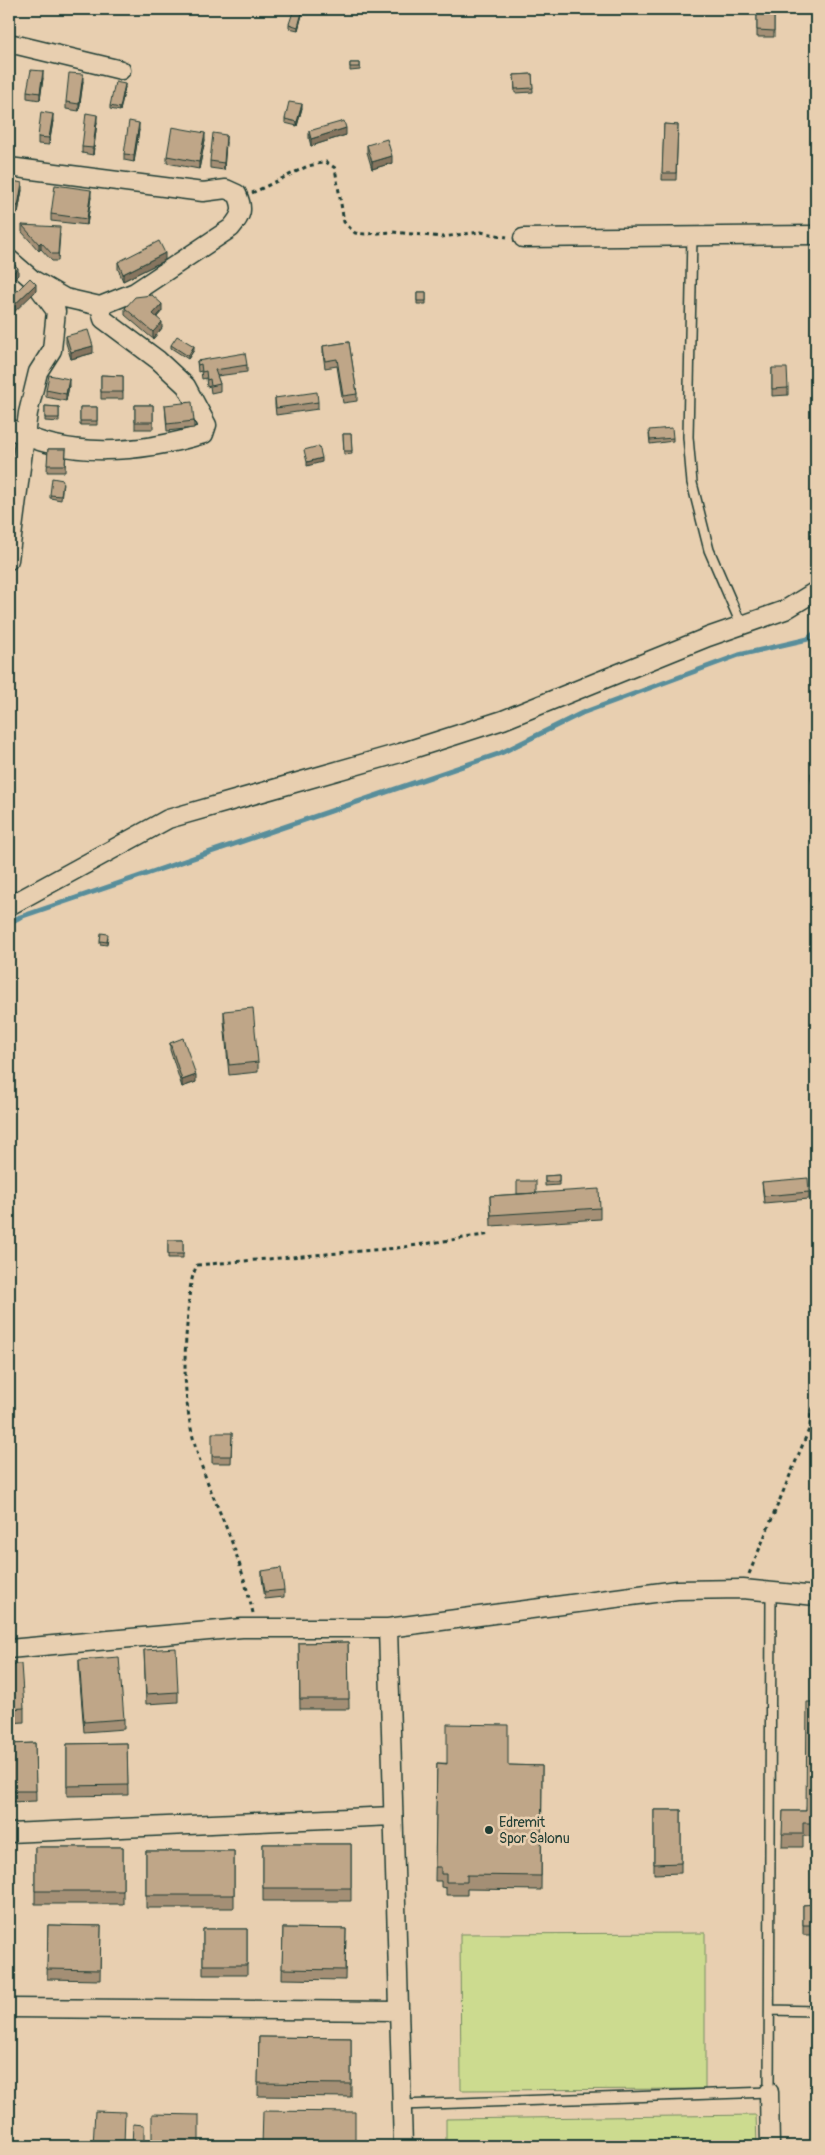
<svg xmlns="http://www.w3.org/2000/svg" width="825" height="2155" viewBox="0 0 825 2155" font-family="Pangolin,sans-serif">
<rect width="100%" height="100%" fill="#e8cfb0"/>
<filter id="ink" filterUnits="userSpaceOnUse"><feTurbulence type="fractalNoise" baseFrequency=".02" numOctaves="2"/><feDisplacementMap in="SourceGraphic" scale="10" xChannelSelector="R" yChannelSelector="G"/><feConvolveMatrix kernelMatrix="1 2 1 2 8 2 1 2 1" color-interpolation-filters="sRGB"/></filter>
<g filter="url(#ink)">
<!-- green -->
<path fill="#ccdb8f" stroke="#768c62" d="M705,1933v156l-244,1 -1,-156z
M756,2115l1,31h-311v-27z"/>
<g fill="none" stroke-linecap="round" stroke-linejoin="round">
<!-- stream -->
<path stroke="#598e9b" stroke-width="5" d="M9,923l11,-6 481,-164 81,-40 157,-58 69,-16 8,-7"/>
<!-- lane casing -->
<g stroke="#1f3d34" stroke-width="12">
<path id="lane" d="M692,236l-4,201 4,46 17,67 32,74
M770,2010l46,1
M401,2105l368,-13 2,-499"/>
</g>
<!-- street casing -->
<g stroke="#1f3d34" stroke-width="21">
<path id="street" d="M9,43l112,27
M9,167l194,25 23,-3 11,5c7,15 5,21 -6,34l-96,64 -35,14 -35,-8 -33,-19 -23,-20
M523,238l293,-3
M9,428c58,32 133,25 195,6l3,-9 -21,-39 -28,-26 -55,-41 -3,-13
M9,560l19,-147 10,-41 14,-22 4,-39 -21,-28
M9,906l159,-87 232,-66 103,-33 205,-83 77,-27 31,-19
M388,1628l15,518
M9,1649l233,-21h146l289,-38 66,-1 73,7
M9,1833l384,-17
M9,2008l389,3
M769,2092l1,54"/>
</g>
<!-- path -->
<path stroke="#1f3d34" stroke-width="3" stroke-dasharray="4 4" stroke-linecap="butt" d="M252,193l56,-27 18,-4 9,6 9,54 11,11 10,1 28,-2 49,5 39,-5 26,5
M749,1574l61,-147 1,-15 5,-10
M253,1613c-6,-25 -14,-52 -23,-76 -15,-38 -33,-74 -40,-114 -6,-33 -6,-66 -3,-98 2,-21 1,-41 10,-60l200,-17 94,-14"/>
<!-- lane -->
<use href="#lane" stroke="#e8cfb0" stroke-width="9"/>
<!-- street -->
<use href="#street" stroke="#e8cfb0" stroke-width="18"/>
</g>
<!-- wall -->
<path fill="#a48f75" stroke="#1f3d34" d="M303,11l-5,19 -9,-2v-4z
M757,11h17v26h-17z
M350,63h10v7l-10,1z
M532,74l1,18 -18,1 -1,-18z
M43,78l-3,22 -13,-2v-7z
M83,81l-4,30 -13,-2v-7z
M125,87l-5,24 -10,-2v-3z
M302,108l-5,18 -12,-3v-4z
M53,121l-4,24 -11,-1v-7z
M97,122l-4,33 -11,-2v-6z
M664,124l14,1 -2,55h-14z
M139,130l-5,32 -10,-2v-6z
M309,131l37,4 -35,11 -2,-8z
M205,140l-6,29 -32,-6v-7z
M226,142l-2,28 -14,-2v-7z
M367,145l25,18 -20,6 -5,-17z
M9,180l13,10 -4,23 -9,-2z
M91,197l-4,28 -36,-4v-7z
M22,225l38,9 -2,27h-6l-11,-12 -2,2 -17,-19z
M165,260l-42,21 -5,-12v-7z
M417,292h9v12h-9z
M125,308l37,3 -5,6 5,11 -9,11 -28,-24z
M66,336l27,17 -22,6 -5,-16z
M349,342l8,52v7l-14,2 -6,-37 -12,2 -2,-15v-7z
M171,345l23,5 -6,9 -17,-11z
M197,361l50,4v7l-30,4 3,8v7l-9,2 -1,-7 -3,1 -1,-9 -4,1 -1,-8 -3,1z
M772,368l16,20v7l-16,1z
M101,375l22,1v23h-22z
M69,386l-3,15 -20,-4v-7z
M275,398l43,4v7l-42,6 -1,-10z
M135,405h18v24h-18z
M165,405l29,16v7l-27,3z
M45,406l14,1v15l-14,-1z
M80,407h17v18h-17z
M343,434h8l1,20 -8,1z
M649,434l24,4v3l-23,3z
M48,449h18l-1,23h-18z
M63,483l-2,17 -11,-2v-3z
M816,771l-1,21 -4,-12v-7z
M108,937l-1,8 -7,-1v-3z
M224,1011l34,51v10l-29,3 -5,-54z
M170,1043l26,39 -14,5 -12,-37z
M559,1175v10l-14,1v-10z
M762,1182l47,10v7l-45,4z
M536,1193l64,15v11l-109,7 -1,-30z
M168,1240h15v18h-15z
M232,1433l-1,30h-19v-7z
M262,1571l22,19v7l-19,2 -3,-21z
M348,1642l1,67h-49l-1,-66z
M144,1650l34,42v10l-32,2z
M79,1660l45,59v10l-40,3 -5,-62z
M9,1664l15,44v14l-15,1z
M816,1702v135l-13,-1v11h-21l1,-36h23z
M35,1743l1,58 -27,1v-58z
M127,1743l1,52 -61,1v-52z
M437,1763l105,3 -1,124 -74,-1v6h-21v-7l-5,-1v-6h-6z
M654,1810h27v63l-27,1z
M263,1844h88v57h-88z
M35,1847h88v57h-88z
M146,1851h88v57h-88z
M816,1904v31h-13v-30z
M48,1925l53,1 -1,54 -53,-1z
M283,1928l63,1 -1,51 -63,-1z
M203,1929h44v46h-44z
M259,2037l92,1v59l-93,-1z"/>
<!-- shaded-wall -->
<path fill="#86745f" stroke="#1f3d34" d="M303,9v2l-5,19v-3z
M43,71v7l-3,22v-7z
M83,74v7l-4,30v-7z
M125,84v3l-5,24v-3z
M302,104v4l-5,18v-4z
M53,114v7l-4,24v-7z
M97,115v7l-4,33v-7z
M139,123v7l-5,32v-7z
M346,128v7l-35,11v-7z
M205,133v7l-6,29v-7z
M226,135v7l-2,28v-7z
M392,156v7l-20,6v-7z
M22,183v7l-4,23v-7z
M91,190v7l-4,28v-6z
M41,242v7l-2,2v-7z
M165,253v7l-42,21v-7z
M18,268v7l-9,9v-7z
M36,284v7l-27,26v-7z
M162,304v7l-9,10v-7z
M162,322v6l-9,11v-7z
M93,346v7l-22,6v-7z
M194,346v4l-6,9v-3z
M13,368v4l-4,13v-4z
M69,379v7l-3,15v-7z
M322,458v4l-15,4v-4z
M815,785h1v7h-1z
M196,1075v7l-14,5v-7z"/>
<!-- building -->
<path fill="#bfa688" stroke="#1f3d34" d="M294,9h9l-5,18 -9,-3z
M757,11h17v20l-17,-1z
M350,63h10v4h-10z
M31,70l12,1 -3,22 -13,-2z
M69,73l14,1 -4,30 -13,-2z
M532,74l1,14 -18,1 -1,-14z
M115,82l10,2 -5,24 -10,-2z
M289,102l13,2 -5,18 -12,-3z
M41,112l12,2 -4,24 -11,-1z
M86,113l11,2 -4,33 -11,-1z
M129,121l10,2 -5,32 -10,-1z
M344,121l2,7 -35,11 -2,-8z
M664,124l14,1 -2,48h-14z
M172,127l33,6 -6,29 -32,-6z
M213,133l13,2 -2,28 -14,-2z
M387,139l5,17 -20,6 -5,-17z
M9,180l13,3 -4,23 -9,-2z
M55,185l36,5 -4,29 -36,-5z
M22,225l38,2 -2,27h-6l-11,-12 -2,2z
M159,241l6,12 -42,21 -5,-12z
M9,259l9,9 -9,9z
M30,278l6,6 -27,26v-11z
M417,292h9v9h-9z
M152,295l10,9 -9,10 9,8 -9,10 -28,-24 10,-11z
M88,330l5,16 -22,6 -5,-16z
M177,336l17,10 -6,10 -17,-11z
M349,342l8,52 -14,2 -6,-37 -12,2 -2,-15z
M245,353l2,12 -32,5 5,14 -9,2 -1,-7 -3,1 -1,-9 -4,1 -1,-8 -3,1 -1,-4z
M9,367l4,1 -4,13z
M772,368h15l1,20 -16,1z
M49,375l20,4 -3,15 -20,-4z
M101,375l22,1v16h-22z
M317,392l1,10 -42,6 -1,-10z
M192,402l2,19 -27,3 -2,-19z
M135,405h18v17h-18z
M45,406l14,1v11h-14z
M80,407h17v14h-17z
M672,428l1,10 -23,2 -1,-10z
M343,434h8l1,17h-8z
M319,446l3,12 -15,4 -3,-12z
M48,449h18l-1,16h-18z
M52,478l11,2 -2,16 -11,-1z
M816,771v14h-1l-4,-12z
M101,933l7,1 -1,8 -7,-1z
M253,1008l5,54 -29,3 -5,-54z
M183,1038l13,37 -14,5 -12,-37z
M559,1175v7h-14v-6z
M808,1178l1,14 -45,4 -2,-14z
M517,1181h19v12l-19,1z
M599,1189l1,19 -109,7 -1,-19z
M168,1240h15v14h-15z
M212,1433h20l-1,23h-19z
M281,1568l3,22 -19,2 -3,-21z
M348,1642l1,57h-49l-1,-56z
M176,1648l2,44 -32,2 -2,-44z
M119,1657l5,62 -40,3 -5,-62z
M9,1664h12l3,44 -15,1z
M807,1702h9v121h-13v11h-21l1,-23h23z
M447,1724l61,1v40l34,1 -1,110 -74,-1v7h-21v-8h-5v-7h-6l2,-104 10,1z
M35,1743l1,48h-27v-47z
M127,1743l1,42 -61,1v-42z
M654,1810h27v53l-27,1z
M263,1844h88v44h-88z
M35,1847h88v44h-88z
M146,1851h88v44h-88z
M816,1904v21h-13v-20z
M48,1925l53,1 -1,44 -53,-1z
M283,1928l63,1 -1,41 -63,-1z
M203,1929h44v36h-44z
M259,2037l92,1v46l-93,-1z
M95,2111l30,1 -1,34h-31z
M263,2111l92,1v34h-93z
M152,2114l47,1v31h-47z
M133,2124l11,1v21h-12z"/>
</g>
<!-- markers -->
<circle fill="#1f3d34" stroke="#e8cfb0" stroke-width="2" cx="489" cy="1830" r="5"/>
<g text-anchor="middle" stroke-width="5" stroke-linejoin="round" paint-order="stroke">
<!-- poi labels -->
<g font-size="14" fill="#1f3d34" stroke="#e8cfb0" text-anchor="start">
<text x="499" y="1827">Edremit<tspan x="499" dy="16">Spor Salonu</tspan></text>
</g>
</g>
<!-- margin -->
<rect width="825" height="2155" fill="none" stroke="#e8cfb0" stroke-width="30"/>
<rect x="15" y="15" width="795" height="2125" fill="none" stroke="#1f3d34" stroke-width="2" filter="url(#ink)"/>
</svg>
